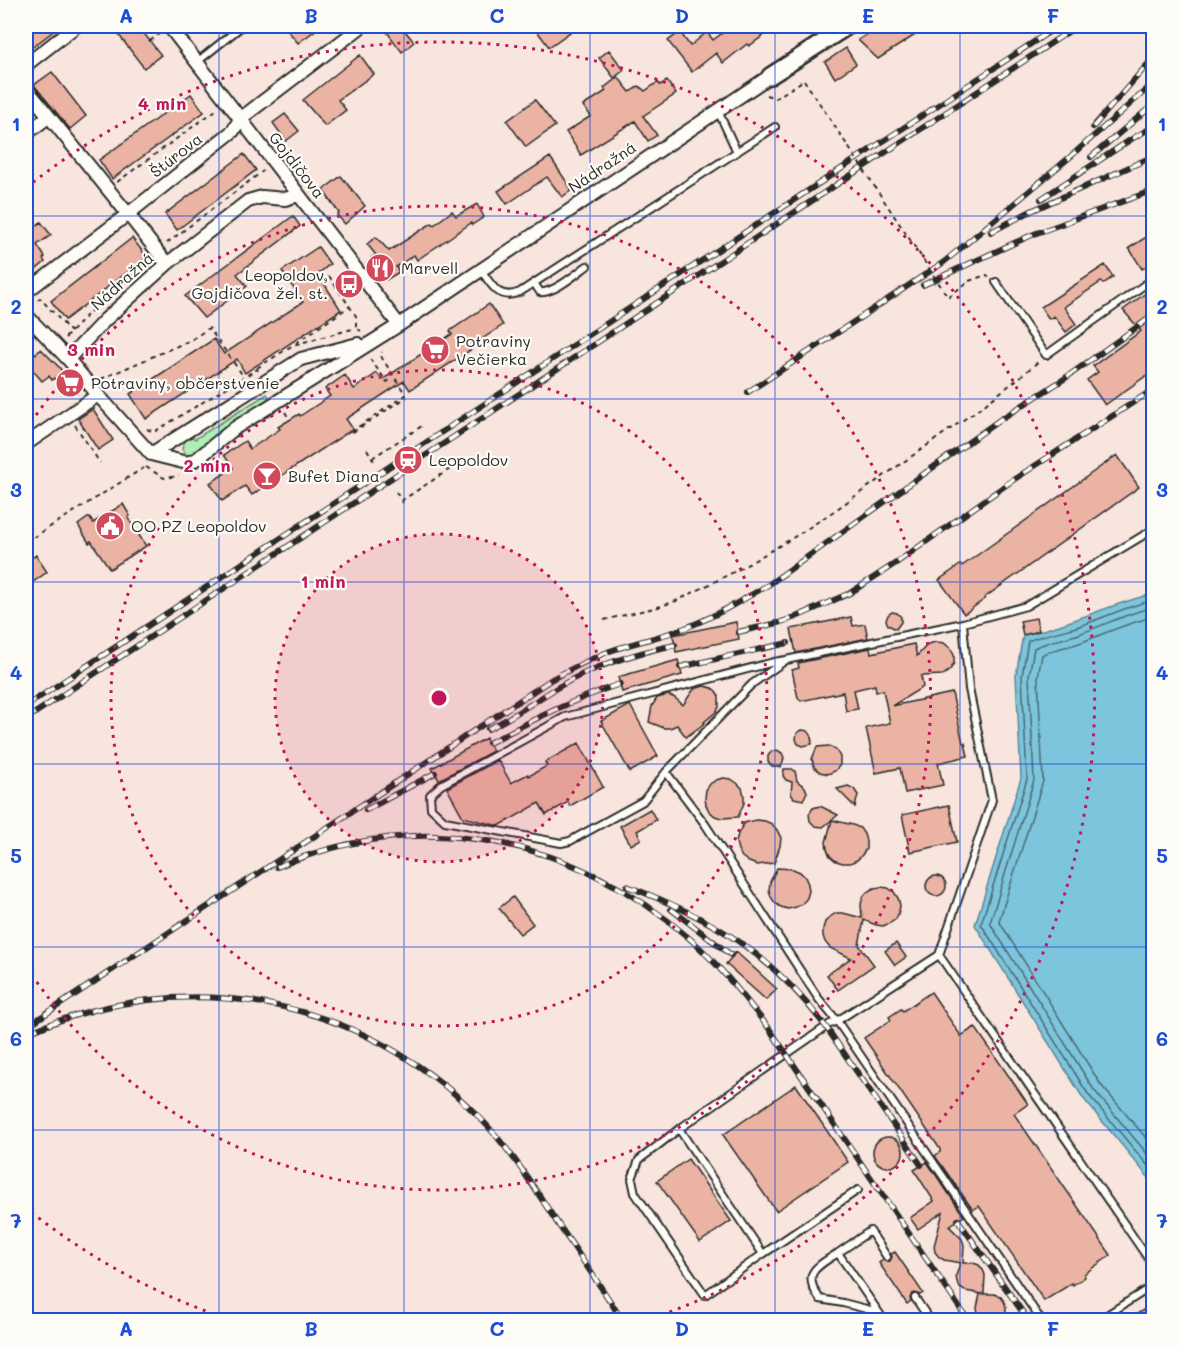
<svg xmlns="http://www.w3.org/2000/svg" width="1179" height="1346" viewBox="0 0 1179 1346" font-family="Mali,sans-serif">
<rect width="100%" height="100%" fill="#f8e6de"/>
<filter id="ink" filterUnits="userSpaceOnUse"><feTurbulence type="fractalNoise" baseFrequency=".0167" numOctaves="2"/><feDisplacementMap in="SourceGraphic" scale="12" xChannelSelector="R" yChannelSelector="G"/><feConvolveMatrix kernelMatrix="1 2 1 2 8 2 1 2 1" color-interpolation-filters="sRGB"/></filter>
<g filter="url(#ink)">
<!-- green -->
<path fill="#afeeb5" stroke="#6d8c70" stroke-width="1.5" d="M267,394l3,4 -37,25 -40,33h-6l-5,-7 3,-13 8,1 2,2z"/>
<!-- water -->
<path fill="#7dc5dd" stroke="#5c8796" stroke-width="1.5" d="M1153,594v589l-70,-85 -108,-173 46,-147 -5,-103 7,-40c45,-9 86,-31 130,-41z"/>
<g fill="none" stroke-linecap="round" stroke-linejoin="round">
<!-- shore -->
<path stroke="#4c6972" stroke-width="1.5" d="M1154,600c-28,6 -54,20 -81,28 -14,4 -32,7 -45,13l-6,35 5,103 -46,145 107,170 66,79
M1154,607c-26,6 -50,18 -75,27 -15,5 -31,7 -45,14l-5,28 5,104 -44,143 104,167 60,72
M1154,617c-25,5 -48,16 -72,25 -13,5 -27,6 -40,13l-4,22 5,104 -44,140 102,164 53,62"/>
</g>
<!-- building -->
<path fill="#ebb3a3" stroke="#2b2b2b" stroke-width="1.5" d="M26,26h34l-34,26z
M112,26h26l23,29 -17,13z
M284,26h37l-23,17z
M396,26h5l13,16 -12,10 -15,-20z
M545,26h20l5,6 -21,15 -12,-16z
M732,26h45l-28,20 -2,-2 -24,19 -7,-10 -24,19 -24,-31 12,-9 10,14 17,-14 6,8z
M880,26h29l6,9 -37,24 -20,-19z
M846,48l10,16 -21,14 -10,-16z
M609,50l15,20 -10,8 -15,-20z
M360,55l14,19 -36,26 8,10 -21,16 -22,-26z
M52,72l34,44 -16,13 -36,-44z
M618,77l12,15 9,-6 6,5 13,-9 2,3 7,-4 9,13 -33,22 14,19 -9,6 -13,-20 -54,34 -15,-23 25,-16 -8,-10 23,-15 -2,-3z
M191,94l13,18 -92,67 -13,-19z
M535,100l20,26 -29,21 -19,-26z
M285,114l14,17 -13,10 -13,-18z
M244,154l12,16 -79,60 -12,-16z
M550,157l22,33 -10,7 -15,-20 -40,27 -9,-13z
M341,176l24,30 -20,18 -8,-9 2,-2 -16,-23z
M477,204l7,13 -12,8 -1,-2 -54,37 -3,-5 -18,12 3,5 -13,8 -15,-22 5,-3 -9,-11 9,-7 13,14 43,-28 2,2 18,-14 4,5z
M293,216l7,10 -63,48 10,12 -43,32 -19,-22z
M41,222l10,13 -14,10 8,12 -2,2 2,3 -8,7 -3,-4 -8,7v-43l2,3z
M1154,232v30l-12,7 -13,-21z
M132,238l15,19 -82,63 -14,-19z
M318,247l12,17 -12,10 23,36 -96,63 -8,-14 -91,60 -16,-25 84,-55 10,15 79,-52 -21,-31z
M1105,265l8,12 -10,7 -2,-2 -37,25 12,17 -10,8 -12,-16 -5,3 -8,-12z
M1154,287v83l-49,35 -18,-25 11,-8 -5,-6 48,-35 -18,-21z
M489,304l14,21 -33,22 2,2 -62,41 -6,-9 -58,38 7,10 -101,66 -7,-9 -23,15 -12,-18 23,-15 -9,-13 21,-14 5,8 30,-20 -2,-2 21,-13 1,2 30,-20 -5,-7 20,-14 9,14 23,-16 5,7 70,-46 -2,-3z
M26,342l10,12 5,-5 18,18 15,20 -7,7 -13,-16 -2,2 -3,-4 -7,5 -16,-19z
M93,409l20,31 -15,10 -20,-31z
M1117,455l22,32 -155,111 1,1 -21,15 -25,-34 21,-15 2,1z
M123,504l7,12 -2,2 18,28 -36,23 -19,-28 -2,2 -11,-18 11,-8 4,6z
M36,555l11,17 -21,15v-25z
M892,612l5,1 4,4v5l-5,7 -8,-4 -2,-5 2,-5z
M851,617l2,9 12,-2 3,14 -72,15 -5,-24z
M1036,618l3,13 -16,4 -3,-14z
M736,622l3,17 -63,13 -3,-17z
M936,642l8,1 6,5 4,7v8l-4,7 -7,5 -22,1 2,11 -31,19 60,-13 11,50h2l3,13 -30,7 5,22 -38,8 -5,-25 -24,5 -10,-45 24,-5 -7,-33 -7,2 -1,-7 -21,5 4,19 -12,2 -3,-19 -42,9 -3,-3 -6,-28 7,-2 -1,-5 72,-15 1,5 43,-9 3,12 11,-12z
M678,660l4,15 -60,17 -4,-15z
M704,686l8,2 4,3 3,5v11l-3,5 -12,10 1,1 -19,14 -9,-12 -7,3h-6l-15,-6 3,-16 5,-8 11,-3 7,3 8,7 11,-16z
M630,705l28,51 -28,16 -29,-51z
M802,730l6,1 3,4 1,9 -9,2 -5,-2 -2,-5 1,-6z
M486,738l7,13 -54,29 -7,-12z
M579,743l24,44 -33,19 -2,-4 -22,13 -7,-12 -40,23 -36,-9 -16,-29 51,-28 13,23 17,-9 1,2 18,-10 -2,-4z
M829,746l7,4 4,7v8l-5,6 -7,3 -8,-2 -6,-5 -2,-8 5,-12z
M777,750l5,3 2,5 -3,9 -9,-1 -4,-4v-6l3,-4z
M784,769h8l3,2 2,10 8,6 2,5 -4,8 -9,-2 -3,-4 1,-12 -6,-2 -3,-4z
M723,778l8,1 6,4 5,5 2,7v8l-6,14 -16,1 -7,-2 -6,-5 -3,-6 -1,-7 1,-8 4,-6 6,-4z
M848,786l6,3 4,6 -3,12 -18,-18z
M949,805l8,37 -47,10 -8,-37z
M820,806l18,9 -15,12 -8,-1 -5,-5 -1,-7 4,-6z
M650,809l6,11 -19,11 4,8 -10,6 -11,-19z
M756,820l9,1 7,3 5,6 4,8 -1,8 -6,17 -17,2 -8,-3 -7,-5 -4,-7 -2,-8 2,-8 6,-11z
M832,820l21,5 7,3 4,6 2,7v8l-4,6 -5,5 -7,3h-7l-7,-2 -6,-5 -3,-7 -1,-7z
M777,868l16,1 7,3 5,5 3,7 1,7 -2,7 -5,6 -6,3 -8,2 -7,-2 -6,-4 -4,-6 -2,-7 1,-8z
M926 886a10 10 0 1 1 20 0a10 10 0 1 1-20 0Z
M881,887l7,1 6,4 4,6 2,7 -1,7 -3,7 -6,4 -7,3 -7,-1 -12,-5 -5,25 15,20 -36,25 -11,-15 24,-17 -21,-10 -5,-6 -2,-6v-7l2,-7 5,-5 6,-4h7l19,5 -1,-14 2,-7 4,-5 7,-4z
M513,897l20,27 -13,10 -21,-26z
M896,943l10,14 -11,8 -10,-14z
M736,952l41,37 -11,11 -40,-36z
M931,992l30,44 14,-9 53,77 -14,10 97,141 -27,19 1,3 -12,8 -1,-2 -28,18 -65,-95 -6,4 -38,-54 5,-4v-3l-76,-111 27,-18 -2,-3 12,-8 2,2z
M796,1085l52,77 -72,49 -53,-76z
M873 1152a15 15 0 1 1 30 0a15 15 0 1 1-30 0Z
M688,1159l43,62 -31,21 -43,-61z
M927,1162l37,54 -15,10 13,13 2,6 -1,18h10l6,2 4,5 2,5 -1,19h10l6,2 4,5 2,6v6l-6,7h-17l-2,-1 -3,-5 -1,-6 3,-14h3l-18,-3 -5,-3 -3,-6 -1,-6 4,-13h1l-17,-3 -5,-3 -4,-5 -1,-6 9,-34 -25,17 -8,-11 24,-17 -20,-31z
M895,1252l28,41 -3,2 -5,-2 -3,1 -2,4 1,3 -4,3 -28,-41 4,-3 4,2 3,-1 2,-4 -1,-3z
M1154,1303v17h-26z"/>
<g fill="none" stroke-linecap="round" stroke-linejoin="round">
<!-- service casing -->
<g stroke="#2b2b2b" stroke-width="10">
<path id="service" d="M197,62l45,-36
M718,111l19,41
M481,270c11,16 18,31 39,22l255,-165
M996,282l50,73 108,-77
M534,283l6,9c13,2 36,-18 47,-26
M1154,529l-128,77 -63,17 6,66 23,111 -53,155 215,312
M786,660l-12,2 -209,55 -124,68 -11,10 1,13 14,13 116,22 9,-2 73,-40 23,-29 86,-88 34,-24 177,-37
M666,772l39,52 113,174 19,23 204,299
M679,1129l84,125 -58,41 -70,-102 -3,-14 7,-19 40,-31 151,-105 7,-3 102,-66
M838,1253c-22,14 -37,20 -18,46l23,4 35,9
M763,1254l95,-64
M915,1298l15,22
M884,1320l-46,-67 32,-22 17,26
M1099,1320l55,-35"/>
</g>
<!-- minor casing -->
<g stroke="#2b2b2b" stroke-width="16">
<path id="minor" d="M169,26l230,299
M26,68l1,-4 49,-38
M26,88l102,126 39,50
M26,134l22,-17
M26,292l102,-78 105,-83 7,-12 122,-93
M26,315l42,44 30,36 53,59
M68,359l37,-39 62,-56 81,-63 14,-4 23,2 14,-4
M26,444l72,-49
M151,454l36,9 10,-4 38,-31 164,-103 371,-249
M151,454l150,-95 57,-15"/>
</g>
<!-- tertiary casing -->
<g stroke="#2b2b2b" stroke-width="20">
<path id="tertiary" d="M770,76l78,-50"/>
</g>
<!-- path -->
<path stroke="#2b2b2b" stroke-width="2" stroke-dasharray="4.5 4.5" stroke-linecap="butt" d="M152,26l4,5
M150,41l9,-7
M766,95l10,3 28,-18
M117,182l99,-72
M167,243l96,-72
M329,276l27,40v12l5,3
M969,281l17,-6 3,1
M38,300l2,-2 31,34
M65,338l26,-27 47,-40
M296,343l54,-37
M370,359l17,23 6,-4
M257,368l36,-23 63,-17
M101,379l90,-39 18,-12 35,49
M285,412l5,8
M75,425l25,38
M147,429l7,3 103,-63 2,3
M353,432l-1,-1 54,-36 -26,-40 2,-3
M353,432l54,-35
M367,449l7,12
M372,458l53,-34
M146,467l18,11 15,-2
M26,469l4,-10 -1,-4
M396,492l7,11
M401,501l52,-34
M26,542l119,-75
M604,620l54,-13 18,-6 62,-31 63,-37 36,-24 146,-103 37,-29 19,-16"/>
<!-- service -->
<use href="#service" stroke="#fdfcf7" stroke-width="6"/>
<!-- minor -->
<use href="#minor" stroke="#fdfcf7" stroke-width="12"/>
<!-- tertiary -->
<use href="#tertiary" stroke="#fdfcf7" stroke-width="15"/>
<!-- rail casing -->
<g stroke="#2b2b2b" stroke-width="6">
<path id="rail" d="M1093,127l61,-70
M1091,157l63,-53
M1041,199l89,-59 24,-14
M991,232l40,-21 123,-55
M923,285l111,-51 120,-44
M748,392l196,-130 126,-105 84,-74
M738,632l40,-9 18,-6 54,-24 46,-30 117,-83 138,-89
M680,667l108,-24
M26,706l1032,-680
M26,719l1051,-693
M488,729c25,-12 48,-29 72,-43 36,-21 75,-33 115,-41
M489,743c43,-23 85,-44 131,-59
M366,810l69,-37
M277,867c144,-61 295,-30 412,71 30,26 54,58 79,89l200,293
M627,886c87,33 142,66 199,141l95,138
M671,909l60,46
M26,1027l526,-348c19,-10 38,-20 58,-28 25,-9 51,-14 75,-23 29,-11 56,-27 83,-43l233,-166 63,-40 90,-64
M28,1033c154,-68 331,-38 450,83 30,30 53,67 76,102 23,34 47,68 68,102
M958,1220l70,100"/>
</g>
<!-- rail -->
<use href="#rail" stroke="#fdfcf7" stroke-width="4" stroke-dasharray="11" stroke-linecap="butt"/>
<!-- path-bridge -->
<path stroke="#2b2b2b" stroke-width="2" stroke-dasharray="4.5 4.5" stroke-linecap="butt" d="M804,80l144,217 21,-16"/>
</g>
</g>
<!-- grid -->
<path fill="none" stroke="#1d4ed8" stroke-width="1.5" stroke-opacity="0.55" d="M219,26v1294M404,26v1294M590,26v1294M775,26v1294M960,26v1294M26,216h1128M26,399h1128M26,582h1128M26,764h1128M26,947h1128M26,1130h1128"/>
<!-- distance rings -->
<circle cx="439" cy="698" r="164" fill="#c2185b" fill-opacity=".12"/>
<g fill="none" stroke="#c2185b" stroke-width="3" stroke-dasharray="3 6">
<circle cx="439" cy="698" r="164"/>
<circle cx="439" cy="698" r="328"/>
<path d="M26 430A492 492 0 1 1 26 966"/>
<path d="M231 1320A656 656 0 0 1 26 1208M26 188A656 656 0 1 1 647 1320"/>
</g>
<!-- icons -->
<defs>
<g id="restaurant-disc" transform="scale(1.5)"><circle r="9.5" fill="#d1495b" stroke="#fdfcf7"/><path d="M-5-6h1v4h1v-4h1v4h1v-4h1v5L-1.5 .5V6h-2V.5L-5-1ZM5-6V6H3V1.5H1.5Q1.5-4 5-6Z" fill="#fff"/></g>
<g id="bus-disc" transform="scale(1.5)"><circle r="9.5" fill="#d1495b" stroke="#fdfcf7"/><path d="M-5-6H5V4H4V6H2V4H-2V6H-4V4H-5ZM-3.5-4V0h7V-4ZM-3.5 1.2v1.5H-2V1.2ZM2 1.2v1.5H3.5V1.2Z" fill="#fff"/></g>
<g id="supermarket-disc" transform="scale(1.5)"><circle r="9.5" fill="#d1495b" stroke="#fdfcf7"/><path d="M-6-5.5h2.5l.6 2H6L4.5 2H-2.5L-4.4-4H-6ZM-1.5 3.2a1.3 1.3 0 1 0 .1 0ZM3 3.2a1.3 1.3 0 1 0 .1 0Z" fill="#fff"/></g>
<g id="station-disc" transform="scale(1.5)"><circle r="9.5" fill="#d1495b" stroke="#fdfcf7"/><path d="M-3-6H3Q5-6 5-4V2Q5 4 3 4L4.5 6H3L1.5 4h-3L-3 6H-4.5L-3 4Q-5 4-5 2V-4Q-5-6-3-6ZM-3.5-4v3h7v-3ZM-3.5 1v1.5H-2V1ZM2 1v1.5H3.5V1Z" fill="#fff"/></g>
<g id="bar-disc" transform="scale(1.5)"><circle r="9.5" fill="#d1495b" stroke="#fdfcf7"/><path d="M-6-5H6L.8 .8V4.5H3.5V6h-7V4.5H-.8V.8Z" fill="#fff"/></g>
<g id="civic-disc" transform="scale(1.5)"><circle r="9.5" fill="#d1495b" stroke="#fdfcf7"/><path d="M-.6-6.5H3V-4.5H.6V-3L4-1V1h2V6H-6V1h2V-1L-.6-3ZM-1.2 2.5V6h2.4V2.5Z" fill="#fff"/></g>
</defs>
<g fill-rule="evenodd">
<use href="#restaurant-disc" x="380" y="268"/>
<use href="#bus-disc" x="349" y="284"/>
<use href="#supermarket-disc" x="435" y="350"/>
<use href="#supermarket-disc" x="70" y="383"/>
<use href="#station-disc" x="408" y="460"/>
<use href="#bar-disc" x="267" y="476"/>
<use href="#civic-disc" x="110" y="526"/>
</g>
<g text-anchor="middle" stroke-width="4.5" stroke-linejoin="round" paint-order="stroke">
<!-- street labels -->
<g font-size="16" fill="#2b2b2b" stroke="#fdfcf7">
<text transform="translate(176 155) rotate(-38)" y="6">Štúrova</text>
<text transform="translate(297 165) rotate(52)" y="6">Gojdičova</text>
<text transform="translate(602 167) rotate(-34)" y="6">Nádražná</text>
<text transform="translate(122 281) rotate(-42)" y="6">Nádražná</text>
</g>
<!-- poi labels -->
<g font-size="16" fill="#2b2b2b" stroke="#fdfcf7" text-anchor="start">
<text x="401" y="274">Marvell</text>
<text x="328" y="281" text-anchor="end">Leopoldov,<tspan x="328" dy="18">Gojdičova žel. st.</tspan></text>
<text x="456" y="347">Potraviny<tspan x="456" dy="18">Večierka</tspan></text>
<text x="91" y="389">Potraviny, občerstvenie</text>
<text x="429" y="466">Leopoldov</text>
<text x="288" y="482">Bufet Diana</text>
<text x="131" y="532">OO PZ Leopoldov</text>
</g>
</g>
<circle cx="439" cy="698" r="9" fill="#c2185b" stroke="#fdfcf7" stroke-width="3"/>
<g font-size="18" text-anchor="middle" font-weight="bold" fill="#c2185b" stroke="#fdfcf7" stroke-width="4.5" stroke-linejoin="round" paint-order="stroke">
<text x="162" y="110">4 min</text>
<text x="91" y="356">3 min</text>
<text x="207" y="472">2 min</text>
<text x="323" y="588">1 min</text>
</g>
<!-- margin -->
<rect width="1179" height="1346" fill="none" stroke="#fdfcf7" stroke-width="66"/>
<rect x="33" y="33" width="1113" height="1280" fill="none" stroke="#1d4ed8" stroke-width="2"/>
<g font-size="20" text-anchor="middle" font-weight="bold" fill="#1d4ed8">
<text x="126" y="23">A</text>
<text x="311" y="23">B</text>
<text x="497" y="23">C</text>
<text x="682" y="23">D</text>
<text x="868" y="23">E</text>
<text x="1053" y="23">F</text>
<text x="16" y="131">1</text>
<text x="1162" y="131">1</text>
<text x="16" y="314">2</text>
<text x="1162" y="314">2</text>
<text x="16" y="497">3</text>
<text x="1162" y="497">3</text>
<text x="16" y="680">4</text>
<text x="1162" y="680">4</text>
<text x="16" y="863">5</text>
<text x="1162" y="863">5</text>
<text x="16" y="1046">6</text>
<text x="1162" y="1046">6</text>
<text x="16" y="1228">7</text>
<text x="1162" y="1228">7</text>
<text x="126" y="1336">A</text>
<text x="311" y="1336">B</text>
<text x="497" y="1336">C</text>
<text x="682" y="1336">D</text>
<text x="868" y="1336">E</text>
<text x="1053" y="1336">F</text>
</g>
</svg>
